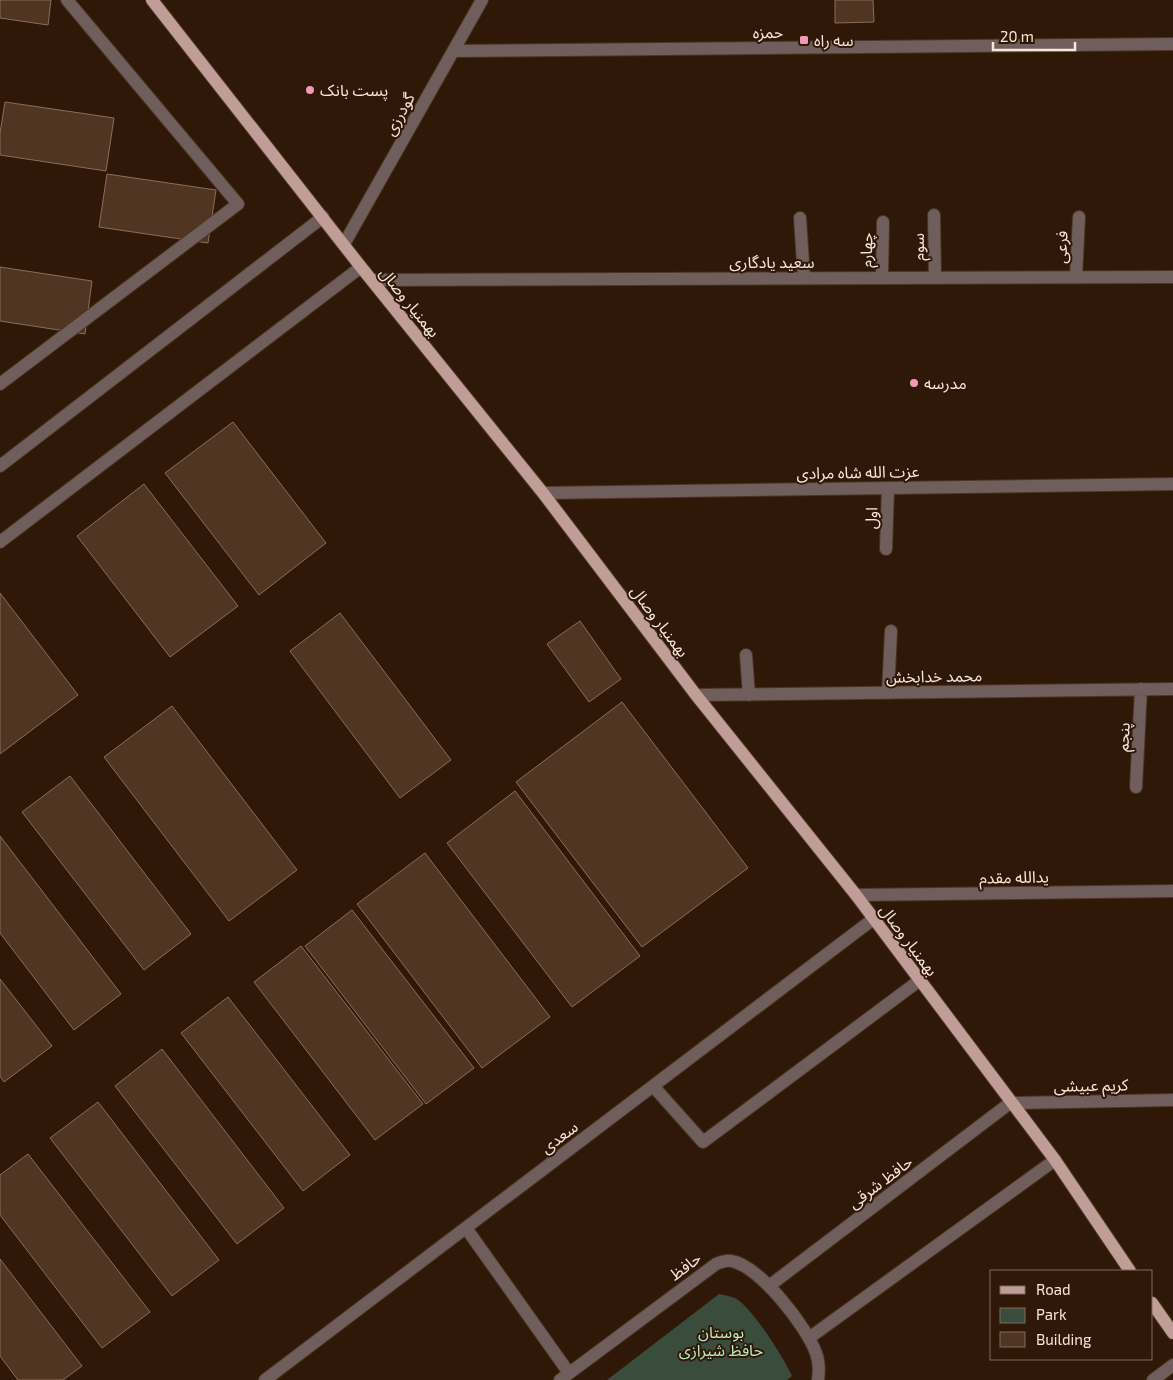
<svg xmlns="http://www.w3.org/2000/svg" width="1173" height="1380" viewBox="0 0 1173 1380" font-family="'Exo 2','Noto Sans Arabic',sans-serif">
<rect width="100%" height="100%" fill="#301808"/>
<!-- green -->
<path fill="#3a4c3c" d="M719,1294c5,1 11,2 16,4 17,9 49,60 57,78l-5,4h-180z"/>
<!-- building -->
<path fill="#513523" stroke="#8b6d5b" d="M0,0h51l-3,25 -48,-7z
M835,0h38l1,22 -39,1z
M5,102l109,16 -8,53 -106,-16v-22z
M107,174l109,16 -8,53 -109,-16z
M0,267l92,14 -7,53 -85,-13z
M233,422l93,121 -67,52 -94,-122z
M144,484l94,122 -68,51 -93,-121z
M0,593l78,102 -78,59z
M340,613l111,147 -51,38 -110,-147z
M580,621l41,58 -32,23 -42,-58z
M622,702l126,166 -106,79 -126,-165z
M172,706l125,164 -68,51 -125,-164z
M70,776l121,158 -47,36 -122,-158z
M515,791l125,165 -68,51 -125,-164z
M0,836l121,158 -47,36 -74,-97z
M425,853l125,164 -68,51 -125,-164z
M352,910l122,158 -48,36 -121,-158z
M301,946l122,158 -48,36 -121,-158z
M0,979l52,67 -48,36 -4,-6z
M228,997l122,158 -47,36 -122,-158z
M162,1049l122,159 -47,36 -122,-158z
M98,1102l121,158 -47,36 -122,-158z
M28,1154l122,158 -48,36 -102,-133v-40z
M0,1259l82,107 -19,14h-45l-18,-24z"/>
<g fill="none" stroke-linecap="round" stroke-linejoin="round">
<!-- minor casing -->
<g stroke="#4c3526" stroke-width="14">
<path id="minor" d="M453,51l720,-7
M934,215l1,63
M800,218l4,60
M344,244l138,-244
M1076,277l3,-60
M882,278l1,-56
M372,280l801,-3
M0,384l238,-180 -171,-204
M0,466l323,-249
M543,493l630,-9
M0,542l361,-275
M886,549l2,-61
M746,655l3,40
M888,693l3,-62
M696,695l477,-6
M1136,787l5,-98
M856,895l317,-4
M653,1086l50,56 217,-162
M466,1228l103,145
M769,1286l241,-183 163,-3
M809,1338l246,-178
M265,1380l607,-460
M560,1380l156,-116c5,-2 11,-4 15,-3 28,4 76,66 85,92 3,8 3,20 2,27
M1153,1380l20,-15"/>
</g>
<!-- major casing -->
<g stroke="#4c3526" stroke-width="14">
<path id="major" d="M152,0l209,267 182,226 153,202 160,200 199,265 75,111
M1152,1303l21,30"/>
</g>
<!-- minor -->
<use href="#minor" stroke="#6f5e5b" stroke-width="12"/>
<!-- major -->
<use href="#major" stroke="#c09d97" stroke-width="12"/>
</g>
<!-- markers -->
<g fill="#f09ab7" stroke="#301808" stroke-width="2">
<rect x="799" y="35" width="10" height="10" rx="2.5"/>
<circle cx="310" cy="90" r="5"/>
<circle cx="914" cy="383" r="5"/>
</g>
<g text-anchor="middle" stroke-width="4" stroke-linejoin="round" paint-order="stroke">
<!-- street labels -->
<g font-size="16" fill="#f8e6dc" stroke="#301808">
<text transform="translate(768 32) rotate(-1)" y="6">حمزه</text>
<text transform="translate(399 114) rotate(-61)" y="6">گودرزی</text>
<text transform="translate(918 247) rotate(-91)" y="6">سوم</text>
<text transform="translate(1061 247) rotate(-88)" y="6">فرعی</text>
<text transform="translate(866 250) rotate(-89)" y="6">چهارم</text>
<text x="772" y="268">سعید یادگاری</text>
<text transform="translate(410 302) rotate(51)" y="6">بهمنیار وصال</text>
<text transform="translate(858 472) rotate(-1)" y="6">عزت الله شاه مرادی</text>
<text transform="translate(871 518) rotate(-88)" y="6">اول</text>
<text transform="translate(660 621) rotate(53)" y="6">بهمنیار وصال</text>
<text transform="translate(934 676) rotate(-1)" y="6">محمد خدابخش</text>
<text transform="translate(1123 737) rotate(-87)" y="6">پنجم</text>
<text transform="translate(1014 877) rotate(-1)" y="6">یدالله مقدم</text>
<text transform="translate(909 940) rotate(53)" y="6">بهمنیار وصال</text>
<text transform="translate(1091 1085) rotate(-1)" y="6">کریم عبیشی</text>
<text transform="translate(559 1137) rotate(-37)" y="6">سعدی</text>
<text transform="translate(880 1182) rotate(-37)" y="6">حافظ شرقی</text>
<text transform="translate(685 1266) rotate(-37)" y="6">حافظ</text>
</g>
<!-- poi labels -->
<g font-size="16" fill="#f8e6dc" stroke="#301808" text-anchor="start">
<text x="814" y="46">سه راه</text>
<text x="320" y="96">پست بانک</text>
<text x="924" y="389">مدرسه</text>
</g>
<!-- park labels -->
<g font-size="16" fill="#b8ebbe" stroke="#301808">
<text x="721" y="1338">بوستان<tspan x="721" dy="18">حافظ شیرازی</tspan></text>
</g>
</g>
<!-- legend -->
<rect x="990" y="1270" width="162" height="90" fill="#301808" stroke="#806a5d"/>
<rect x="1000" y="1286" width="25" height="8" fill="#c09d97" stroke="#806a5d"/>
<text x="1036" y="1295" font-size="15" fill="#f8e6dc">Road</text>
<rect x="1000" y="1308" width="25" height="15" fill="#3a4c3c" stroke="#806a5d"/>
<text x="1036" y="1320" font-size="15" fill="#f8e6dc">Park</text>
<rect x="1000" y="1332" width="25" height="15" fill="#513523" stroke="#806a5d"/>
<text x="1036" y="1345" font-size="15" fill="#f8e6dc">Building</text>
<!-- scale -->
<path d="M993 42v8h82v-8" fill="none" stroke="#f8e6dc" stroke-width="2.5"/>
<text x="1000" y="42" font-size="15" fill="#f8e6dc" stroke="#301808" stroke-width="4" paint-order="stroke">20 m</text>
</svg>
